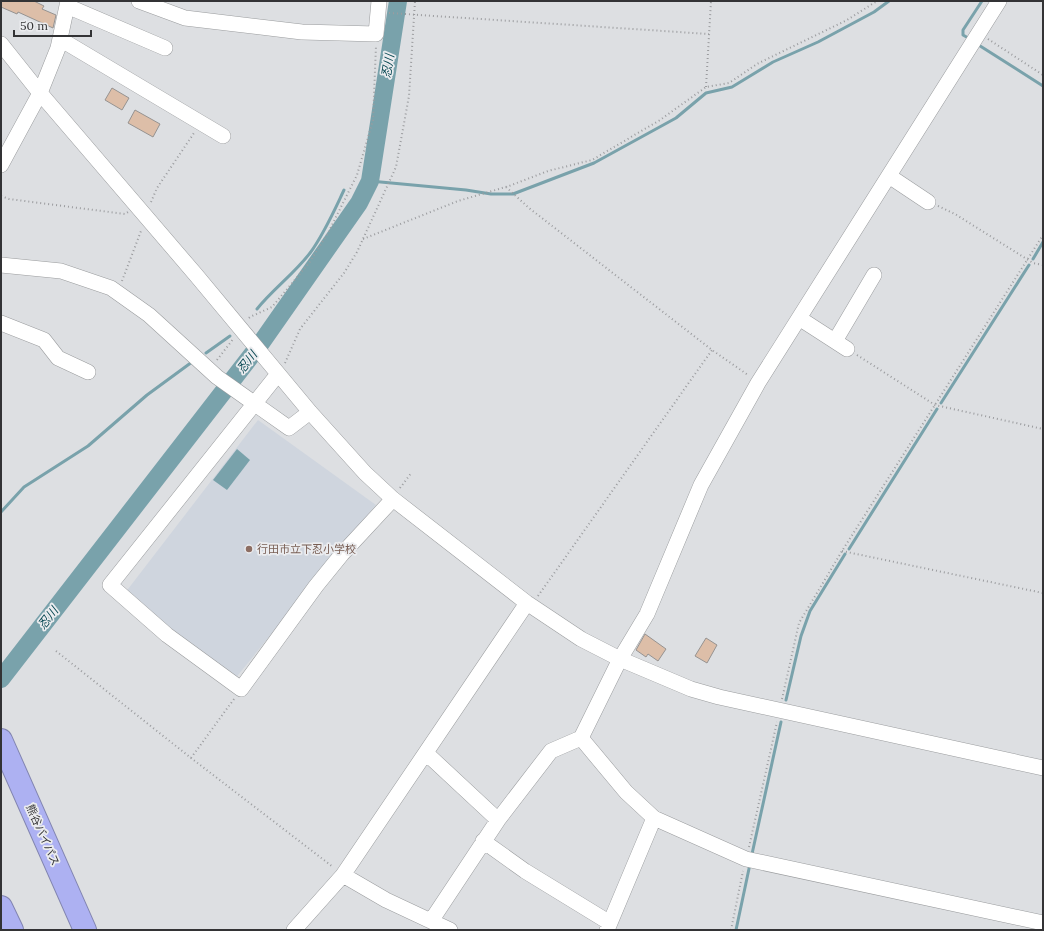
<svg xmlns="http://www.w3.org/2000/svg" width="1044" height="931" viewBox="0 0 1044 931" font-family="Lora,'Noto Sans JP',serif">
<rect width="100%" height="100%" fill="#dddfe2"/>
<!-- built -->
<path fill="#cfd5de" d="M258,420l118,85 -142,175 -109,-87z"/>
<!-- water -->
<path fill="#79a2ab" d="M237,449l13,11 -23,30 -14,-10z"/>
<g fill="none" stroke-linecap="round" stroke-linejoin="round">
<!-- stream -->
<path stroke="#79a2ab" stroke-width="3" d="M970,39l-7,-4v-5l19,-29
M977,44l66,42
M370,181l96,9 25,4h22l81,-31 82,-45 30,-25 26,-6 41,-25 45,-20 56,-30 15,-11
M1033,259l10,-17
M257,309c16,-20 37,-35 53,-56 14,-19 24,-42 34,-63
M206,353l24,-17
M941,403l88,-138
M1,512l23,-25 64,-41 59,-51 45,-33
M849,549l88,-140
M786,700l15,-64 9,-25 35,-57
M752,854l29,-132
M736,930l14,-66"/>
<!-- river -->
<path stroke="#79a2ab" stroke-width="18" d="M1,679l260,-336 98,-140 11,-22 28,-180"/>
</g>
<!-- building -->
<path fill="#ddbea8" stroke="#969391" d="M1,1h33l10,5 -2,3 14,6 -3,13 -35,-16 -1,2 -16,-7z
M112,88l17,10 -7,12 -17,-10z
M135,110l25,14 -7,13 -25,-14z
M645,634l21,15 -8,12 -10,-7 -2,3 -10,-7z
M706,638l11,7 -10,18 -12,-7z"/>
<g fill="none" stroke-linecap="round" stroke-linejoin="round">
<!-- minor casing -->
<g stroke="#9a9c9e" stroke-width="16">
<path id="minor" d="M139,1l46,17 117,14 74,2 3,-33
M67,6l98,42
M60,39l163,97
M1,44l39,49 156,182 114,137 55,61 28,26 134,104 54,36 39,20 71,30 28,8 324,71
M1,165l39,-72 18,-45 10,-47
M889,176l39,26
M1,265l60,6 50,17 38,27 68,62 72,51 21,-16
M799,318l48,31
M1,323l43,17 14,18 30,14
M835,341l39,-66
M278,374l-168,211 57,50 74,54 75,-103 26,-32 51,-55
M426,753l72,67
M654,818l92,41 297,64
M483,841l42,30 85,52
M343,875l43,25 64,30
M431,921l67,-101 53,-69 30,-13
M294,930l49,-55 184,-272
M607,930l47,-112 -28,-26 -45,-54 39,-79 27,-45 54,-129 57,-102 241,-382"/>
</g>
<!-- highway casing -->
<g stroke="#8285b0" stroke-width="24">
<path id="highway" d="M1,740l84,190
M1,907l11,23"/>
</g>
<!-- path -->
<path stroke="#9b9c9f" stroke-width="2" stroke-dasharray="1 3" stroke-linecap="butt" d="M389,13l320,21
M988,39l55,36
M706,87l5,-86
M506,187l23,21 183,142 36,25
M1,196l8,3 116,15 3,-2
M151,202l6,-14 37,-55
M938,206l17,8 78,49 10,2
M363,239l95,-38 51,-15 39,-15 44,-11 68,-40 46,-33 23,-4 28,-19 90,-44 30,-19
M122,281l19,-50
M249,318l1,-1 22,-10 37,-44 19,-30 29,-58 16,-55 3,-74
M857,355l78,50 108,24
M217,360l17,-22
M285,363l15,-34 44,-56 13,-21 39,-85 13,-71 6,-95
M400,488l12,-16
M842,551l201,42
M538,596l174,-246
M56,651l135,107 142,109
M782,699l17,-76 43,-72 201,-316
M191,758l43,-59
M749,847l28,-125
M731,930l12,-59"/>
<!-- minor -->
<use href="#minor" stroke="#fff" stroke-width="15"/>
<!-- highway -->
<use href="#highway" stroke="#adb1f2" stroke-width="22"/>
</g>
<!-- markers -->
<circle fill="#8d6e63" stroke="#ebecef" stroke-width="1.5" cx="249" cy="549" r="4"/>
<g text-anchor="middle" stroke-width="3.5" stroke-linejoin="round" paint-order="stroke">
<!-- education labels -->
<g font-size="11" fill="#785e54" stroke="#ebecef" text-anchor="start">
<text x="257" y="553">行田市立下忍小学校</text>
</g>
<!-- street labels -->
<g font-size="11" fill="#333335" stroke="#ebecef">
<text transform="translate(43 835) rotate(66)" y="4">熊谷バイパス</text>
</g>
<!-- water labels -->
<g font-size="12" font-style="italic" fill="#074752" stroke="#ebecef">
<text transform="translate(388 66) rotate(-81)" y="4">忍川</text>
<text transform="translate(247 362) rotate(-52)" y="4">忍川</text>
<text transform="translate(48 618) rotate(-52)" y="4">忍川</text>
</g>
</g>
<!-- border -->
<rect width="1044" height="931" fill="none" stroke="#333335" stroke-width="4"/>
<!-- scale -->
<path d="M14 30v6h77v-6" fill="none" stroke="#333335" stroke-width="2"/>
<text x="20" y="30" font-size="12" fill="#333335" stroke="#ebecef" stroke-width="3" paint-order="stroke">50 m</text>
</svg>
